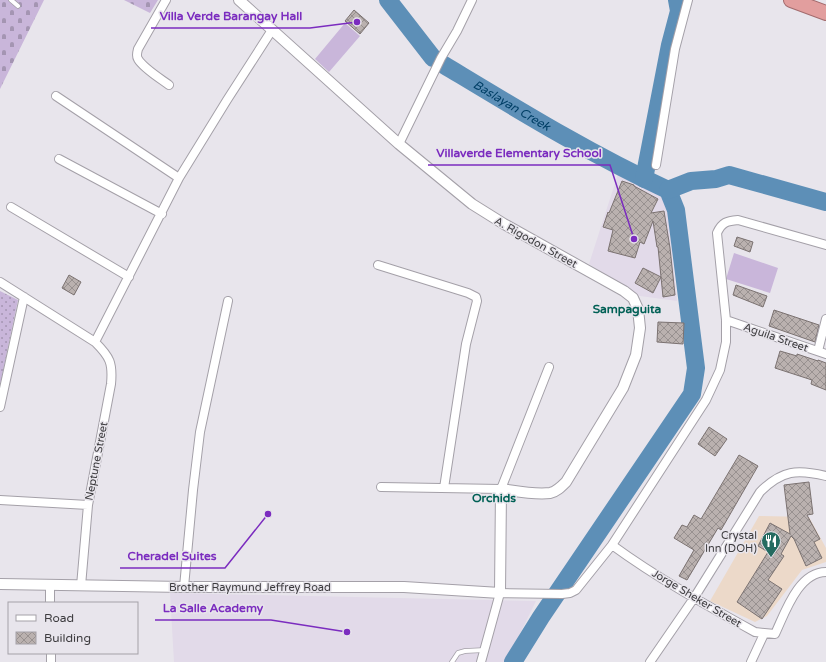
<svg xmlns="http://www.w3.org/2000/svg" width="826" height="662" viewBox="0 0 826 662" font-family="'Varela Round',sans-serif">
<defs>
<pattern id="cemetery-stones" width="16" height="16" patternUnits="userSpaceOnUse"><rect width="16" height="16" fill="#c9b6da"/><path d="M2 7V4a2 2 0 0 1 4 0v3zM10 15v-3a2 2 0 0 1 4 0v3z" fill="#a495b2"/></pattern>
<pattern id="park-dots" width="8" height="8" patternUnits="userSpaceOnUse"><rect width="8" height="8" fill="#c9b6da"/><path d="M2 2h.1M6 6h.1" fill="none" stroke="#a495b2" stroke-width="1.8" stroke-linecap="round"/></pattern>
<pattern id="building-cross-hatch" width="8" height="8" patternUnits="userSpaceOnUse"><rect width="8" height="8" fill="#bab1af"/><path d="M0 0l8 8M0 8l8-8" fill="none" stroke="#989190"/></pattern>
</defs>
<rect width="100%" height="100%" fill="#e8e5ec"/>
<!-- commercial -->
<path fill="#ecd9c9" d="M759,516l50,1 17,31v14l-24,8 -35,46 -12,6 -45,-21z"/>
<!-- built -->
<path fill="#e2dae9" d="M618,174l43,21 7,19 9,87 -37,-5 -51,-32z
M170,593l366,8 -30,61h-332z"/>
<!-- grass -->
<path fill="#c9b6da" d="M345,23l15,13 -31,36 -14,-13z
M734,253l44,15 -8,25 -44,-14z"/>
<!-- cemetery -->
<path fill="url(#cemetery-stones)" d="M0,0h44l-44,89z
M124,0h34l-8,13z"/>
<!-- park -->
<path fill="url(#park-dots)" d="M0,291l18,9 -18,85z"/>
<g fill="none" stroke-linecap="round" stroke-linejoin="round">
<!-- river -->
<g stroke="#5d8fb7" stroke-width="18">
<path d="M388,0l45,58"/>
<path id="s1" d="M444,65c73,44 146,89 224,125l8,20 20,158 -4,26 -151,223 -28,45"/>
<path d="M644,179l26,-134 9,-34 -2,-11"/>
<path d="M668,190l23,-9 25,-2 13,-4 97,27"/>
</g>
</g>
<!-- building -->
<path fill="url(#building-cross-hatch)" stroke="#7b7271" d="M354,10l15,13 -9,11 -15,-13z
M622,181l12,4v1l24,13 -7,14 13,-2 6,37 5,47 -12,2 -5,-50h-1l-4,-26 -9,23 -4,-2 -5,16 -27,-7 5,-21 -10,-3 5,-15 1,1z
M737,237l16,5 -3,10 -16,-6z
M643,268l18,9 -8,16 -18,-10z
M69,275l12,7 -7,13 -12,-7z
M736,285l31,11 -4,11 -30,-12z
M774,310l45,15 -4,17 -46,-16z
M658,322l26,1 -1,21 -26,-2z
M780,351l17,5v-2l21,7v-1l8,3v27l-15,-6 1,-4 -37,-12z
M709,427l18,12 -12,17 -17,-12z
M739,455l19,11 -37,64 -3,-2 -31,52 -8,-4 15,-26 -20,-12 8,-13 5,2 7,-12 7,4z
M809,482l4,32 -6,1 13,24 -6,3 8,16 -16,8 -12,-27 -3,-3 -10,18 3,2 -16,24 14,9 -20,30 -25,-17 31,-50 -10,-6 12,-23 20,11 -6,-49z"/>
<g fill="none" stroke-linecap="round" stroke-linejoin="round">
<!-- service casing -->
<g stroke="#a4a0a8" stroke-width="5.5">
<path id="service" d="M11,0l7,6
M452,662l6,-9 7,-2 20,-1"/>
</g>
<!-- minor casing -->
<g stroke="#a4a0a8" stroke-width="10">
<path id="minor" d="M166,0l-28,49c-1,4 -2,7 0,10 5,9 23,20 31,26
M56,96l123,82
M399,144l42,-86 16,-27 15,-31
M59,159l103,55
M656,165l19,-116 13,-49
M11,207l118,70
M378,265l90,28 8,4 1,4 -11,43 -22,144
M0,282l95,60c15,15 18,21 16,42l-23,121 -7,81
M726,320l100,34
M95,342l84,-164 48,-78 45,-70
M818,351l8,-32
M0,407l24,-110
M381,487l120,2 48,-122
M0,500l88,5
M612,545l94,-145 14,-30 6,-28v-22l-9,-87c5,-11 10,-12 21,-13l88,25
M50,585v18
M184,587l9,-97 7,-58 28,-131
M51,653v9
M481,662l19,-69 62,1 8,-1 6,-3 36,-45c45,33 94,60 143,87l20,2c10,-21 23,-62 51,-62
M650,662l44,-64 66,-106c22,-22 37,-23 66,-16
M751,662l13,-28"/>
</g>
<!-- tertiary casing -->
<g stroke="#a4a0a8" stroke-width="12">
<path id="tertiary" d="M0,584l184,3h220l96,6 1,-104c15,2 33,6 49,4 6,-1 11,-6 16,-11l57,-94 13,-33 4,-27 -2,-19 -5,-11 -9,-7 -120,-67 -32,-20 -73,-60 -160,-144"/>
</g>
<!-- trunk casing -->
<g stroke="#a36b6d" stroke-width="16">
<path id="trunk" d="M791,0l35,13"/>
</g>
<!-- service -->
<use href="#service" stroke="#fff" stroke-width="4"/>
<!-- minor -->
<use href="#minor" stroke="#fff" stroke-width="8"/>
<!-- tertiary -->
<use href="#tertiary" stroke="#fff" stroke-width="10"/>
<!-- trunk -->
<use href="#trunk" stroke="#e29e9e" stroke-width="14"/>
</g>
<!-- icons -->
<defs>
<g id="restaurant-pin" transform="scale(1)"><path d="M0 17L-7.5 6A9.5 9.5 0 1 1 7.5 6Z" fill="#246b60" stroke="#e8e5ec"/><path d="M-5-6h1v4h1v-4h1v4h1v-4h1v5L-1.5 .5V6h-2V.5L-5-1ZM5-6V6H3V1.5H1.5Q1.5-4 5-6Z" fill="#fff"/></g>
</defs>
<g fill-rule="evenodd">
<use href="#restaurant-pin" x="771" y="541"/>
</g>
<g text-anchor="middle" stroke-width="3" stroke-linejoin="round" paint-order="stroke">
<!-- street labels -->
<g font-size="11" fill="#3d3c3f" stroke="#e8e5ec">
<text transform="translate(536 242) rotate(29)" y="4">A. Rigodon Street</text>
<text transform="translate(776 337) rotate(19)" y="4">Aguila Street</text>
<text transform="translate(96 461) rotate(-79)" y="4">Neptune Street</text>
<text x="250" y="591">Brother Raymund Jeffrey Road</text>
<text transform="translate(697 598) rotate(31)" y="4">Jorge Sheker Street</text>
</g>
<!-- poi labels -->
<g font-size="11" fill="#3d3c3f" stroke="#e8e5ec" text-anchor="end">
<text x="757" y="539">Crystal<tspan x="757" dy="13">Inn (DOH)</tspan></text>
</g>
<!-- water labels -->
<g font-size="12" font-style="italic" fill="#003f66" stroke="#e8e5ec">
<text dy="4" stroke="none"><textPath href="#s1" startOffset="79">Baslayan Creek</textPath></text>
</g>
<!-- neighbourhood labels -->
<g font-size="12" font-weight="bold" fill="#006055" stroke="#e8e5ec">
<text x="627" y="313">Sampaguita</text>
<text x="494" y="502">Orchids</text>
</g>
</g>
<!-- callouts -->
<path fill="none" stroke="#7b2cbf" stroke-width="1.5" d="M357 22L310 28H151M634 239L610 165H428M268 514L225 568H120M347 632L271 620H155"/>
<g fill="#7b2cbf" stroke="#e8e5ec" stroke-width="1.5">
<circle cx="357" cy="22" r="4"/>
<circle cx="634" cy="239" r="4"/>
<circle cx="268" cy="514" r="4"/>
<circle cx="347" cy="632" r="4"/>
</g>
<g font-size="12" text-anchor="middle" font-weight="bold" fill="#7b2cbf" stroke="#e8e5ec" stroke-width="3" stroke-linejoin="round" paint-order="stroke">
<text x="231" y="20">Villa Verde Barangay Hall</text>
<text x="519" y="157">Villaverde Elementary School</text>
<text x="172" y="560">Cheradel Suites</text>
<text x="213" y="612">La Salle Academy</text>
</g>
<!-- legend -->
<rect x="8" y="602" width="130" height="52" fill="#e8e5ec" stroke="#a4a1a7"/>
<rect x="16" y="615" width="20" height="6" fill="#ffffff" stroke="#a4a1a7"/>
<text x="44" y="622" font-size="12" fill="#3d3c3f">Road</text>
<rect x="16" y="632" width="20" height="12" fill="url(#building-cross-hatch)" stroke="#a4a1a7"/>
<text x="44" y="642" font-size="12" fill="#3d3c3f">Building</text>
</svg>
